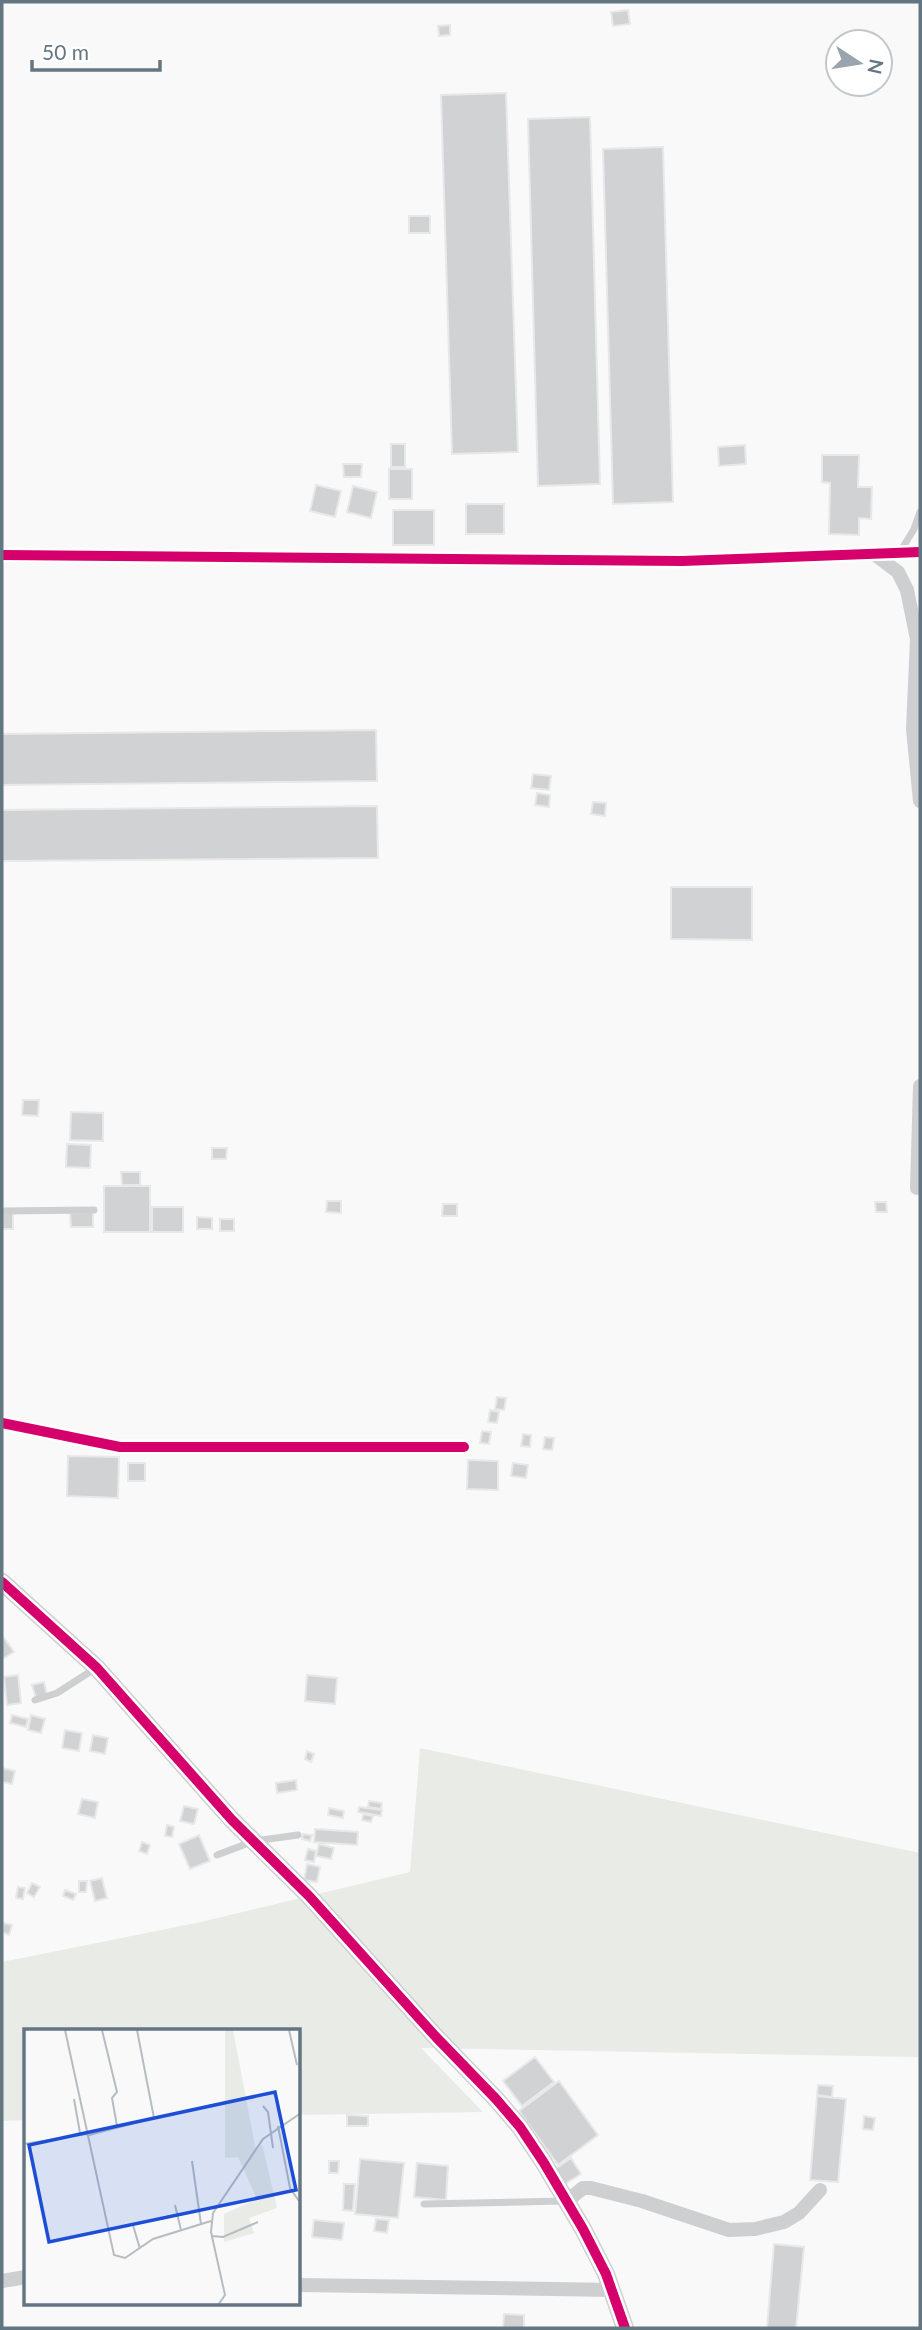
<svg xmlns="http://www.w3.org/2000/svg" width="922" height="2330" viewBox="0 0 922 2330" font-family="Lato,sans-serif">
<rect width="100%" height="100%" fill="#f9f9f9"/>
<!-- green -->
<path fill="#e8ebe6" d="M420,1748l500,105v204l-499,-9 62,64 -184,3v-84h-273v89l-24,1v-159l199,-40 209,-50z"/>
<!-- building -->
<path fill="#d0d2d3" stroke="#e8e8e8" stroke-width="2" d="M628,10l2,14 -17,2 -2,-14z
M450,25v10l-11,1 -1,-10z
M506,93l12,359 -66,2 -11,-359z
M590,117l10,367 -62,2 -10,-367z
M663,147l10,355 -60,2 -10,-355z
M409,216h21v17h-21z
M391,444h14v23h-14z
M745,445l1,19 -27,2 -1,-19z
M822,455h37l-1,32h14l-1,32 -12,-1v17l-30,-1 1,-51 -8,-1z
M343,464h19l-1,13h-17z
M389,469h23v30h-23z
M316,485l25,6 -6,26 -25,-6z
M353,486l24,6 -6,26 -24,-6z
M466,504h38v30h-38z
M393,510h41v35h-41z
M376,730l1,51 -375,4v-51z
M533,774l18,2 -2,14 -18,-2z
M537,793l13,2 -1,12 -14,-2z
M593,802l13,1 -1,13 -14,-2z
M377,806l1,52 -376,3v-51z
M671,887h81v53l-81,-1z
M23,1100h16l-1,16 -16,-1z
M71,1112l32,1v28l-33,-1z
M67,1144l24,1 -1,23 -24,-1z
M212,1148h15l-1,11h-14z
M121,1172h19v13h-18z
M104,1186h46v46h-46z
M327,1201h14v12l-15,-1z
M875,1202h11l1,10h-11z
M443,1204h14v12h-15z
M152,1207h31v25h-31z
M93,1212v15h-22l-1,-14z
M2,1213h11v16h-11z
M197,1217l15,1v11h-15z
M220,1219h14v12h-14z
M497,1397l9,1 -2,12 -9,-1z
M490,1410l9,2 -2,11 -9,-1z
M482,1431l9,1 -2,12 -9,-1z
M523,1434l8,1 -1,12 -9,-1z
M545,1437l9,1 -2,12 -9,-1z
M68,1456l51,1 -1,41 -51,-2z
M468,1460l30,1v29l-31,-1z
M128,1463h17v18h-17z
M513,1463l15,2 -2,13 -15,-2z
M2,1635l12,17 -12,7z
M18,1675l3,28 -14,2 -3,-28z
M307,1675l30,3 -2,26 -30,-3z
M44,1682l3,13 -11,3 -4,-13z
M12,1715l16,4 -2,8 -16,-4z
M31,1715l14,4 -4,14 -13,-3z
M65,1730l17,3 -3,18 -17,-3z
M93,1735l15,3 -3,16 -15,-3z
M307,1751l7,3 -3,8 -6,-3z
M2,1768l13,3 -3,13 -10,-2z
M296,1780l1,10 -20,3 -1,-10z
M82,1799l16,3 -3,16 -17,-4z
M369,1801l13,2 -1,6 -13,-2z
M184,1806l14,3 -4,15 -14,-3z
M359,1807l23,3 -1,6 -23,-4z
M329,1808l15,3 -1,7 -15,-3z
M363,1814l10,2 -2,6 -9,-2z
M167,1825l7,2 -2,10 -7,-1z
M315,1829l43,3 -1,13 -43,-3z
M303,1834l9,1 -2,6 -8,-2z
M199,1835l11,26 -20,8 -11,-25z
M142,1842l8,3 -3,9 -8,-3z
M319,1844l15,4 -3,11 -15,-3z
M308,1849l8,2 -2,11 -9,-2z
M307,1864l13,3 -3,15 -13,-2z
M102,1878l5,20 -12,3 -5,-20z
M79,1881h8l-1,11h-7z
M32,1883l8,4 -6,10 -7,-4z
M18,1887l7,1 -2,11 -7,-1z
M65,1890l11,4 -3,6 -10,-4z
M4,1923l8,2 -3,10 -7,-3z
M535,2057l19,25 -32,24 -19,-25z
M559,2081l39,54 -40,30 -39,-54z
M818,2085l15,1 -1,11 -15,-2z
M817,2096l29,3 -8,83 -28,-2z
M347,2115l21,1v10h-21z
M864,2116l11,2 -2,12 -10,-1z
M571,2158l10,16 -16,10 -10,-15z
M360,2159l44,4 -6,55 -43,-4z
M329,2161h10l-1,12h-9z
M417,2163l31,3 -2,34 -32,-3z
M344,2184h11l-2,27 -10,-1z
M376,2219l13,1 -2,13 -13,-2z
M314,2220l30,3 -2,17 -30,-3z
M774,2244l30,3 -8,81h-29z
M504,2314l20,1v13h-21z"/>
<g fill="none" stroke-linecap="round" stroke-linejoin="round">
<!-- service -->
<path stroke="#cecfd0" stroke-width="7" d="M900,552l14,-23 6,-17
M2,1211l92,-1
M35,1700l22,-7 39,-25
M217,1855l37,-14 44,-6
M424,2204l139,-3"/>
<!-- minor -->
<path stroke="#cecfd0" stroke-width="14" d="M874,554l24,18 9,18 10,49 -4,90 7,72
M2,555l680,6 238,-9
M917,1188l3,-102
M2,1423l118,24h344
M567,2201l16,-13h8l51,13 87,29 26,-1 29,-7 15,-9 21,-23
M2,2281l24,-4
M299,2285l314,5"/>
<!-- tertiary -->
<path stroke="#cecfd0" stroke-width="18" d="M2,1582l95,86 135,152 77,76 127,141 60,62 24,28 24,36 39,66 23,45 19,54"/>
<!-- cycleway casing -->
<g stroke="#fff" stroke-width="15">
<path id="cycleway" d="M2,555l680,6 238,-9
M2,1423l118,24h344
M2,1582l95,86 135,152 77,76 127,141 60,62 24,28 24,36 39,66 23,45 19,54"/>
</g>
<!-- cycleway -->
<use href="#cycleway" stroke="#d6006c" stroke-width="10"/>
</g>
<!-- overview -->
<g transform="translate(24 2029)">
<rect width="276" height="276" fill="#f9f9f9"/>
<path d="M201,1h8l23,121 6,-7 15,64 -28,10 5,15 -30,9v-28l33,-15 -19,-42 -13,1z" fill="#e8ebe6"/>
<path fill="none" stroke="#b5bdc3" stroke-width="2" d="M41,1l49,225 11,3 28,-19 58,-18M78,1l15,62 -5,6 5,28M265,1l8,35M50,70l6,34M239,77l5,6 5,36M254,97l12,62 9,13M65,106l65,-17 -17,-88M0,115l63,-10M168,132l9,63M151,176l6,25M109,196l7,24M188,207l11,1 35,-15M194,276l7,-10 -14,-63 2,-19 50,-74 38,-26"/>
<path fill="#1d4ed8" fill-opacity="0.15" stroke="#1d4ed8" stroke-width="3.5" d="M251,63l21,98 -247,52 -20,-97z"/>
<rect width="276" height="276" fill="none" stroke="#657683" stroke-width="3.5"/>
</g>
<!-- border -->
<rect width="922" height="2330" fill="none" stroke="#657683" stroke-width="7"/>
<!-- north arrow -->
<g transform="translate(859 63) rotate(102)"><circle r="33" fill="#ffffff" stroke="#c1c8cd" stroke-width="2"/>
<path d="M0-5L12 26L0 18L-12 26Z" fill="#99a4ac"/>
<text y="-10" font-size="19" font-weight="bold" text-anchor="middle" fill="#657683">N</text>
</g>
<!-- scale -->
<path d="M32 60v10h128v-10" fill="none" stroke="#657683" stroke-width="3.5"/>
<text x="42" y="60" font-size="21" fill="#657683" stroke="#ffffff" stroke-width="5" paint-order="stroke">50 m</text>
</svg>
